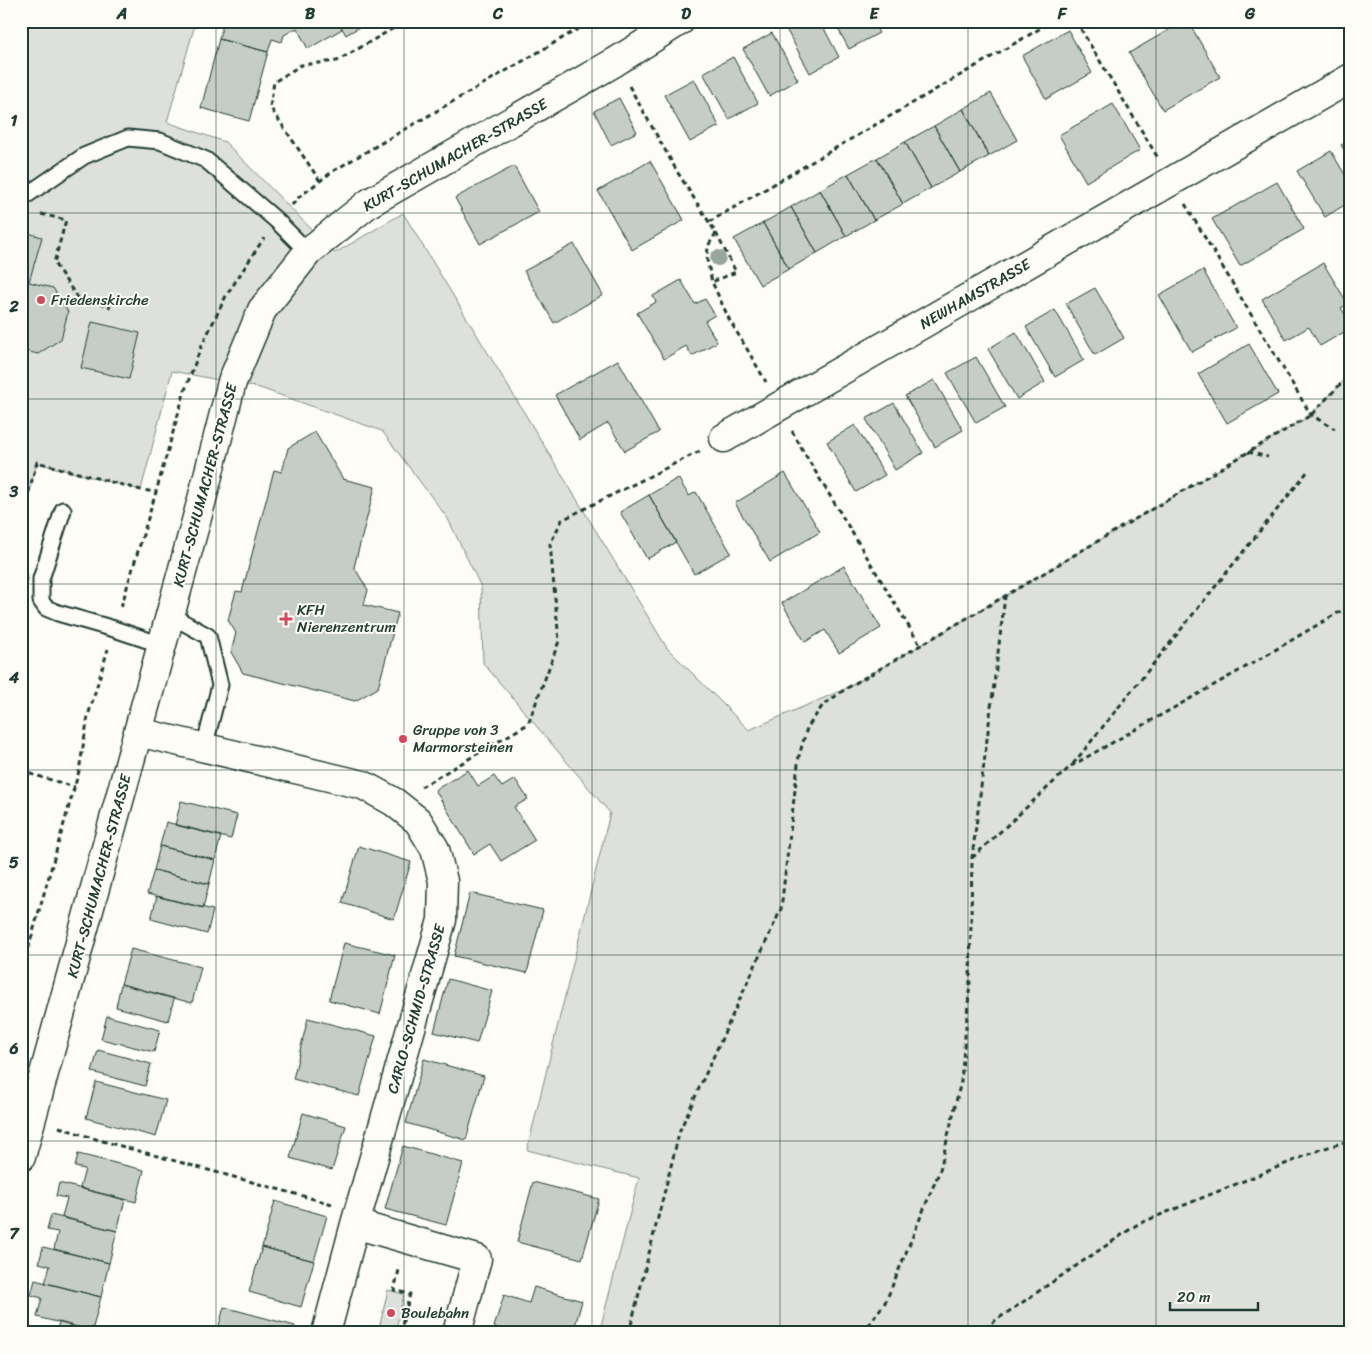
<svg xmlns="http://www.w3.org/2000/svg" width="1372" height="1354" viewBox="0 0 1372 1354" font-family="Sriracha,sans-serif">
<rect width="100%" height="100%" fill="#fdfcf7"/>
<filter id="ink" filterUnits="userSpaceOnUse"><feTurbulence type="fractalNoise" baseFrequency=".02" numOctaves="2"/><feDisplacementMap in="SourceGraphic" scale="10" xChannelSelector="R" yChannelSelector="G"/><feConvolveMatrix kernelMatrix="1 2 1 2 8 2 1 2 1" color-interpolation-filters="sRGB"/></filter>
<g filter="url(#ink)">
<!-- green -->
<path fill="#dde0db" stroke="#7e8e88" d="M21,21h175l-29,101 58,20 110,111 68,-40 264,435 82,82 98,-42 158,-92 306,-181 40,-42v960h-752l40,-155 -112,-28 83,-337 -127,-150 -2,-76 -33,-68 -66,-88 -122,-43 -88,-17 -31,119 -104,-27 -12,43 -4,-1z
M388,1290l16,4 -9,39h-17z"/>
<!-- building -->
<path fill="#c6cdc7" stroke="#1f3d34" d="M224,21h114l4,8 -34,20 -11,-21 -13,7 -2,7 -10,-3 -4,13 -49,-13z
M338,21h32l-24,14z
M795,21h25l19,36 -29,16 -25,-46z
M834,21h38l7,12 -30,16z
M1184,21h4l32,56 -57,33 -34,-57z
M1068,30l24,43 -46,26 -24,-43z
M772,33l26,47 -29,16 -26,-47z
M219,39l49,13 -19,69 -48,-13z
M733,57l25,46 -29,16 -26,-46z
M694,79l25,47 -29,16 -26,-47z
M991,93l26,47 -28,16 -26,-47z
M619,98l18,34 -26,13 -17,-34z
M1113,104l27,46 -54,32 -27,-47z
M963,109l26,47 -29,16 -26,-46z
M934,126l26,46 -29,16 -26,-46z
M1351,140v22l-10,-17z
M905,142l26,46 -28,16 -26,-46z
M1331,151l20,34v16l-26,16 -28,-46z
M877,158l26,46 -29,16 -26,-46z
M650,161l34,59 -52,30 -34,-59z
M514,166l25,46 -59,32 -25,-46z
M848,174l26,46 -28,16 -26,-46z
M1277,182l27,47 -64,37 -28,-47z
M820,190l26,46 -29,17 -26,-46z
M791,207l26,46 -28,16 -26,-46z
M763,223l26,46 -29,16 -26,-46z
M21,231l21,6 -13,45 24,6 15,24 -7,27 -23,15 -17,-4z
M574,244l29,51 -49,28 -30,-52z
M1323,263l25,41 -7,4 10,16v4l-31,18 -11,-19 -23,13 -24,-41z
M1203,270l33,58 -44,24 -33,-57z
M681,280l14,24 10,-5 10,16 -10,6 12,21 -25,14 -6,-10 -22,13 -27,-46 19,-11 -3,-6z
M1095,288l29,50 -29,17 -29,-51z
M1055,310l29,50 -29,17 -29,-50z
M92,322l48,11 -11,46 -48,-11z
M1016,332l29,50 -28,17 -29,-50z
M1249,344l29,50 -51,29 -29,-49z
M976,357l29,50 -29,16 -29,-50z
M618,360l41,72 -34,19 -17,-28 -28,17 -25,-45z
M934,380l29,50 -28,17 -30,-51z
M894,403l29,50 -28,17 -29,-51z
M855,425l30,50 -29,17 -29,-50z
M315,432l28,47 32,8 -21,80 14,23 -4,15 34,8 -20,75 -23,13 -112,-28 -12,-21 5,-19 -8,-13 8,-29 6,1 32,-122 8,2 6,-24z
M785,473l35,59 -50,30 -35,-59z
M678,478l11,18 7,-4 35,61 -37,21 -45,-79z
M649,495l27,47 -29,17 -27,-47z
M844,566l37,62 -42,25 -14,-23 -20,12 -23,-39z
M21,573l7,2 -7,25z
M468,770l10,16 16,-10 8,11 13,-8 13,20 -14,8 21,33 -34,21 -11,-17 -16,10 -39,-64z
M181,801l56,14 -6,24 -56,-14z
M166,822l55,14 -6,24 -55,-14z
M160,846l55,14 -6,24 -55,-14z
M359,846l52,16 -17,57 -52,-16z
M154,870l55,14 -6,24 -56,-14z
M470,893l73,17 -16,63 -73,-17z
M157,896l56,14 -6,24 -56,-15z
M344,943l51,12 -15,59 -51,-14z
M131,949l70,18 -9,36 -71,-19z
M448,979l44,12 -15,52 -43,-11z
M121,984l53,15 -6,22 -52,-14z
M107,1016l53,14 -6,22 -53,-13z
M308,1018l68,18 -17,60 -66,-17z
M98,1050l53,14 -6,22 -53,-14z
M424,1059l60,17 -18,64 -60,-17z
M96,1082l70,18 -10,37 -70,-19z
M303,1113l43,13 -14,44 -42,-12z
M403,1146l60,17 -17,62 -61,-16z
M78,1154l66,16 -8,32 -56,-14 5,-19 -10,-2z
M533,1182l66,17 -17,60 -65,-17z
M59,1183l66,17 -8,31 -55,-14 5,-19 -11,-2z
M275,1201l52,15 -13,45 -52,-14z
M51,1215l66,16 -8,32 -55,-14 4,-17 -11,-2z
M43,1247l66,16 -8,34 -56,-14 5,-17 -11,-3z
M262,1247l52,14 -13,46 -52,-15z
M35,1280l66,17 -9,34 -55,-14 5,-19 -11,-3z
M534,1287l48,14 -9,32h-63l1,-1 -17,-5 10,-32 25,8z
M224,1307l71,19 -2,7h-76z
M59,1322l33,9 9,2h-57l1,-3 11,3z"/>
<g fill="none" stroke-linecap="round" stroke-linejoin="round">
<!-- service casing -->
<g stroke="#1f3d34" stroke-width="19">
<path id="service" d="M21,199l63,-43 44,-18 32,3 46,19 70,60 32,32
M63,510l-22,69v22l5,7 12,5 56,16 48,16
M170,615l38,21 12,49 -16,63"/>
</g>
<!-- minor casing -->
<g stroke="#1f3d34" stroke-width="31">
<path id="minor" d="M724,438l627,-360
M138,732l225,53 31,17 24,19 17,28 8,32 -1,39 -87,304 -29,109
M21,1157l180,-654 31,-121 30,-72 46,-58 61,-49 246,-141 65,-41
M355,1224l122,35 -20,74"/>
</g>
<!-- path -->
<path stroke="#1f3d34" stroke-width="3" stroke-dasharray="5 4" stroke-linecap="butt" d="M1076,21l82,137
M629,86l49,87 38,60 20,39 -24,10
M320,181l-50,-74 4,-25 27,-17 36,-4 69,-40
M1185,204l126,211 24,14
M292,205l7,-8 34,-26 259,-150
M41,214l25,6 -12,43 23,34 34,10
M709,222l344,-201
M716,233l-8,13 -1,14 5,22 18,39 17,28 19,33
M792,431l11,20 117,194
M1248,452l20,5
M21,505l4,1 12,-44 104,28 15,2
M121,607l35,-115 29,-102 16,-43 25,-51 38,-58
M1073,764l235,-293
M21,771l54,16
M421,787l107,-63 31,-83 -9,-97 12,-24 138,-69
M972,858l99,-92 182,-103 98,-58
M21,974l58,-203 9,-55 20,-67
M59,1127l40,13 233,64
M400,1333l10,-39 -16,-4 6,-24
M629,1333l51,-203 101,-221 18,-153 8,-28 16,-23 24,-17 158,-92 306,-181 40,-42
M863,1333l23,-32 54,-131 21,-89 9,-99 2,-124 33,-261
M977,1333l161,-109 184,-75 29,-9"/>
<!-- service -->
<use href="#service" stroke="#fdfcf7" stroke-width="15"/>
<!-- minor -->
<use href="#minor" stroke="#fdfcf7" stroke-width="28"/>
</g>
<!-- trees -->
<circle fill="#98a59e" cx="718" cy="258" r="8"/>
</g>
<!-- grid -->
<path fill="none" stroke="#1f3d34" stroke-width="1" stroke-opacity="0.55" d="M216,21v1312M404,21v1312M592,21v1312M780,21v1312M968,21v1312M1156,21v1312M21,213h1330M21,399h1330M21,584h1330M21,770h1330M21,955h1330M21,1141h1330"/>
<!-- markers -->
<g fill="#d1495b" stroke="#fdfcf7" stroke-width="2">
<circle cx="41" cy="300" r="5"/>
<path d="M283.5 611.5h5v5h5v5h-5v5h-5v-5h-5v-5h5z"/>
<circle cx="403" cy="739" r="5"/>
<circle cx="391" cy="1313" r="5"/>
</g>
<g text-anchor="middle" stroke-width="4" stroke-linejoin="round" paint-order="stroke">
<!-- street labels -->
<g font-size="15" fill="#1f3d34" stroke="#fdfcf7">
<text transform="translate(455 155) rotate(-30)" y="5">KURT-SCHUMACHER-STRASSE</text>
<text transform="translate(975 294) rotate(-30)" y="5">NEWHAMSTRASSE</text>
<text transform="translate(205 485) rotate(-75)" y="5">KURT-SCHUMACHER-STRASSE</text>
<text transform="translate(99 876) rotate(-75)" y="5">KURT-SCHUMACHER-STRASSE</text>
<text transform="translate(416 1009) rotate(-74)" y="5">CARLO-SCHMID-STRASSE</text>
</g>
<!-- poi labels -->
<g font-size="15" fill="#1f3d34" stroke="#fdfcf7" text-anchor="start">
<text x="51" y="305">Friedenskirche</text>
<text x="297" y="615">KFH<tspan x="297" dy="17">Nierenzentrum</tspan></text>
<text x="413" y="735">Gruppe von 3<tspan x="413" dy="17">Marmorsteinen</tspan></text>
<text x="401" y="1318">Boulebahn</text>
</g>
</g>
<!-- margin -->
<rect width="1372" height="1354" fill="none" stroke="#fdfcf7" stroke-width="55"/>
<!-- scale -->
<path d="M1170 1302v8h88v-8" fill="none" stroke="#1f3d34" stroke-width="2.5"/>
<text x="1177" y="1302" font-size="15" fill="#1f3d34" stroke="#fdfcf7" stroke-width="4" paint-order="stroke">20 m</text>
<rect x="28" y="28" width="1316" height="1298" fill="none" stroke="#1f3d34" stroke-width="2"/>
<g font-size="16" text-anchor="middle" font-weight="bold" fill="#1f3d34">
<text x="122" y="19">A</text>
<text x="310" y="19">B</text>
<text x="498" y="19">C</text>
<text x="686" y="19">D</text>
<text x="874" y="19">E</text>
<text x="1062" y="19">F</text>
<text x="1250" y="19">G</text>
<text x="14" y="126">1</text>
<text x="14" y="312">2</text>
<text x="14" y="497">3</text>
<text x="14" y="683">4</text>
<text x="14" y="868">5</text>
<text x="14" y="1054">6</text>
<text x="14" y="1239">7</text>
</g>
</svg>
